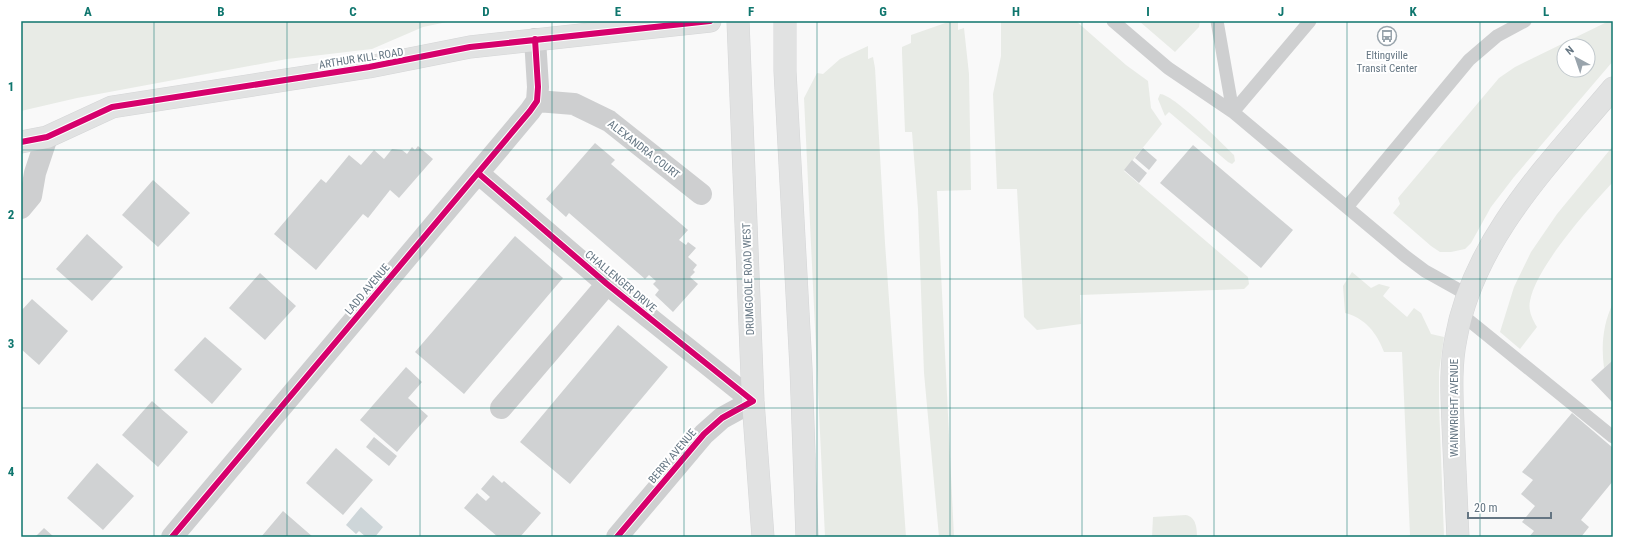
<svg xmlns="http://www.w3.org/2000/svg" width="1634" height="558" viewBox="0 0 1634 558" font-family="'Roboto Condensed',sans-serif">
<rect width="100%" height="100%" fill="#f9f9f9"/>
<!-- green -->
<path fill="#e8ebe6" fill-rule="evenodd" d="M21,21h425l1,1 -24,5 -51,22 -85,10 -210,39 -56,13z
M951,21h7v9l6,-2 5,46 2,116 -34,1 17,346h-15l-15,-164 -6,-164 -6,-77h-7l-3,-79v-6l9,-4v-8z
M1001,21h75l50,44 22,16 3,27 11,16 -38,47 124,106 1,7 -5,5 -164,6 1,29 -44,6 -13,-13 -7,-128h-20l-4,-95 8,-38z
M1139,21h61l-1,6 -24,25z
M1609,21h4v40l-99,116 -23,30 -20,36 -6,6 -14,3h-11l-9,-6 -38,-33 7,-9 -2,-6 101,-120 16,-11zM1564,46h24v24h-24z
M868,46v13l5,-2 2,11 10,175 21,294h-81l-21,-439 13,-25 6,1 17,-15z
M1160,94c13,0 62,49 74,61l1,6 -3,3 -4,-2 -59,-50 -4,4 -7,-17z
M1613,146v36c-24,26 -77,85 -83,119 -2,9 2,18 7,26l-17,22 -20,-17 14,-45 17,-35 26,-38z
M1352,272l19,16 8,-4 11,3 -7,9 24,21 7,-9 7,5 10,21 13,3 -5,35v31l5,134h-39l5,-2 -8,-183h-18c-7,-19 -19,-34 -39,-39l-2,-27z
M1613,303v57l-9,8c-3,-23 -1,-44 9,-65z
M1186,515c10,2 11,13 11,22h-45l1,-20z"/>
<!-- water -->
<path fill="#ced6d9" d="M361,507l22,20 -8,10h-9l-7,-6 -3,3 -10,-9z"/>
<!-- building -->
<path fill="#d0d2d3" d="M595,143l20,17 -4,4 77,66 -9,10 7,5 2,-3 8,6 -8,9 9,8 -4,5 2,2 -5,5 8,7 -25,28 -18,-17 4,-5 -6,-6 3,-3 -7,-6 -4,4 -76,-66 -3,4 -20,-18z
M1193,145l100,85 -32,38 -101,-85z
M418,146l15,13 -34,39 -9,-8 -22,28 -5,-4 -47,56 -42,-36 47,-55 5,4 23,-28 12,10 13,-15 10,9 8,-10 10,1 5,4 5,-7 3,3z
M1143,148l14,12 -8,10 -14,-12z
M1132,160l15,13 -8,10 -15,-13z
M153,180l37,33 -32,34 -36,-32z
M87,234l36,33 -31,34 -36,-32z
M515,236l48,42 -99,116 -49,-42z
M260,273l36,33 -31,34 -36,-32z
M32,299l36,32 -29,34 -18,-16v-38z
M618,325l50,42 -98,117 -50,-42z
M205,337l37,32 -30,35 -38,-34z
M1613,360v40l-1,2 -21,-22z
M406,367l16,15 -14,16 20,18 -31,36 -37,-32z
M152,401l36,31 -30,35 -36,-32z
M1572,413l41,35v33l-32,39 8,7 -8,10h-52l5,-6 -12,-9 13,-16 -14,-12 12,-14 -11,-8z
M374,437l23,19 -8,10 -23,-19z
M336,448l37,32 -30,35 -37,-32z
M97,463l37,33 -31,34 -36,-32z
M493,475l9,8 2,-2 37,32 -21,24h-22l-34,-29 13,-15 9,8 4,-4 -9,-8z
M283,511l30,26h-52z
M44,528l10,9h-19z"/>
<g fill="none" stroke-linecap="round" stroke-linejoin="round">
<!-- secondary casing -->
<g stroke="#d5d6d7" stroke-width="23">
<path id="secondary" d="M21,142l26,-5 65,-30 257,-40 101,-20 240,-26
M1458,537c-2,-37 -3,-74 -5,-112 -1,-28 -3,-59 3,-87 18,-100 94,-175 157,-250"/>
</g>
<!-- primary casing -->
<g stroke="#d5d6d7" stroke-width="23">
<path id="primary" d="M738,21l15,380 10,136
M785,21v50l16,297 6,169"/>
</g>
<!-- lane -->
<path stroke="#cecfd0" stroke-width="13" d="M1113,21l55,47 65,44 172,144 20,15 43,24
M1217,21l16,91
M1233,112l77,-91
M1347,207l122,-147 28,-24 28,-15
M1461,314l152,123"/>
<!-- street -->
<path stroke="#cecfd0" stroke-width="22" d="M537,101l37,3 35,17 92,73
M478,173l129,111 146,117 -31,17 -18,16 -87,103
M21,208l10,-12 4,-23 12,-36
M501,408l106,-124
M172,537l358,-426 7,-10 1,-14 -3,-48"/>
<!-- secondary -->
<use href="#secondary" stroke="#e1e2e2" stroke-width="22"/>
<!-- primary -->
<use href="#primary" stroke="#e1e2e2" stroke-width="22"/>
<!-- cycleway casing -->
<g stroke="#fff" stroke-width="8">
<path id="cycleway" d="M21,142l26,-5 65,-30 257,-40 101,-20 240,-26
M478,173l129,111 146,117 -31,17 -18,16 -87,103
M172,537l358,-426 7,-10 1,-14 -3,-48"/>
</g>
<!-- cycleway -->
<use href="#cycleway" stroke="#d6006c" stroke-width="6"/>
</g>
<!-- grid -->
<path fill="none" stroke="#0f766e" stroke-width="1" stroke-opacity="0.55" d="M154,21v516M287,21v516M420,21v516M552,21v516M684,21v516M817,21v516M950,21v516M1082,21v516M1214,21v516M1347,21v516M1480,21v516M21,150h1592M21,279h1592M21,408h1592"/>
<!-- icons -->
<defs>
<g id="bus-ring" transform="scale(1)"><circle r="9.5" fill="#fff" stroke="#99a4ac" stroke-width="1.5"/><path d="M-5-6H5V4H4V6H2V4H-2V6H-4V4H-5ZM-3.5-4V0h7V-4ZM-3.5 1.2v1.5H-2V1.2ZM2 1.2v1.5H3.5V1.2Z" fill="#99a4ac"/></g>
</defs>
<g fill-rule="evenodd">
<use href="#bus-ring" x="1387" y="36"/>
</g>
<g text-anchor="middle" stroke-width="4" stroke-linejoin="round" paint-order="stroke">
<!-- poi labels -->
<g font-size="11" fill="#657683" stroke="#fff">
<text x="1387" y="59">Eltingville<tspan x="1387" dy="13">Transit Center</tspan></text>
</g>
<!-- street labels -->
<g font-size="11" fill="#657683" stroke="#fff">
<text transform="translate(361 58) rotate(-9)" y="4">ARTHUR KILL ROAD</text>
<text transform="translate(644 149) rotate(38)" y="4">ALEXANDRA COURT</text>
<text transform="translate(748 279) rotate(-92)" y="4">DRUMGOOLE ROAD WEST</text>
<text transform="translate(621 281) rotate(40)" y="4">CHALLENGER DRIVE</text>
<text transform="translate(367 289) rotate(-50)" y="4">LADD AVENUE</text>
<text transform="translate(1454 408) rotate(-90)" y="4">WAINWRIGHT AVENUE</text>
<text transform="translate(672 456) rotate(-50)" y="4">BERRY AVENUE</text>
</g>
</g>
<!-- border -->
<rect width="1634" height="558" fill="none" stroke="#ffffff" stroke-width="44"/>
<!-- north arrow -->
<g transform="translate(1576 58) rotate(320)"><circle r="19" fill="#ffffff" stroke="#c1c8cd"/>
<path d="M0-3L7 15L0 10L-7 15Z" fill="#99a4ac"/>
<text y="-6" font-size="11" font-weight="bold" text-anchor="middle" fill="#657683">N</text>
</g>
<!-- scale -->
<path d="M1468 512v6h83v-6" fill="none" stroke="#657683" stroke-width="2"/>
<text x="1474" y="512" font-size="12" fill="#657683" stroke="#ffffff" stroke-width="3" paint-order="stroke">20 m</text>
<rect x="22" y="22" width="1590" height="514" fill="none" stroke="#0f766e" stroke-width="1.5"/>
<g font-size="13" text-anchor="middle" font-weight="bold" fill="#0f766e">
<text x="88" y="16">A</text>
<text x="221" y="16">B</text>
<text x="353" y="16">C</text>
<text x="486" y="16">D</text>
<text x="618" y="16">E</text>
<text x="751" y="16">F</text>
<text x="883" y="16">G</text>
<text x="1016" y="16">H</text>
<text x="1148" y="16">I</text>
<text x="1281" y="16">J</text>
<text x="1413" y="16">K</text>
<text x="1546" y="16">L</text>
<text x="11" y="91">1</text>
<text x="11" y="219">2</text>
<text x="11" y="348">3</text>
<text x="11" y="476">4</text>
</g>
</svg>
